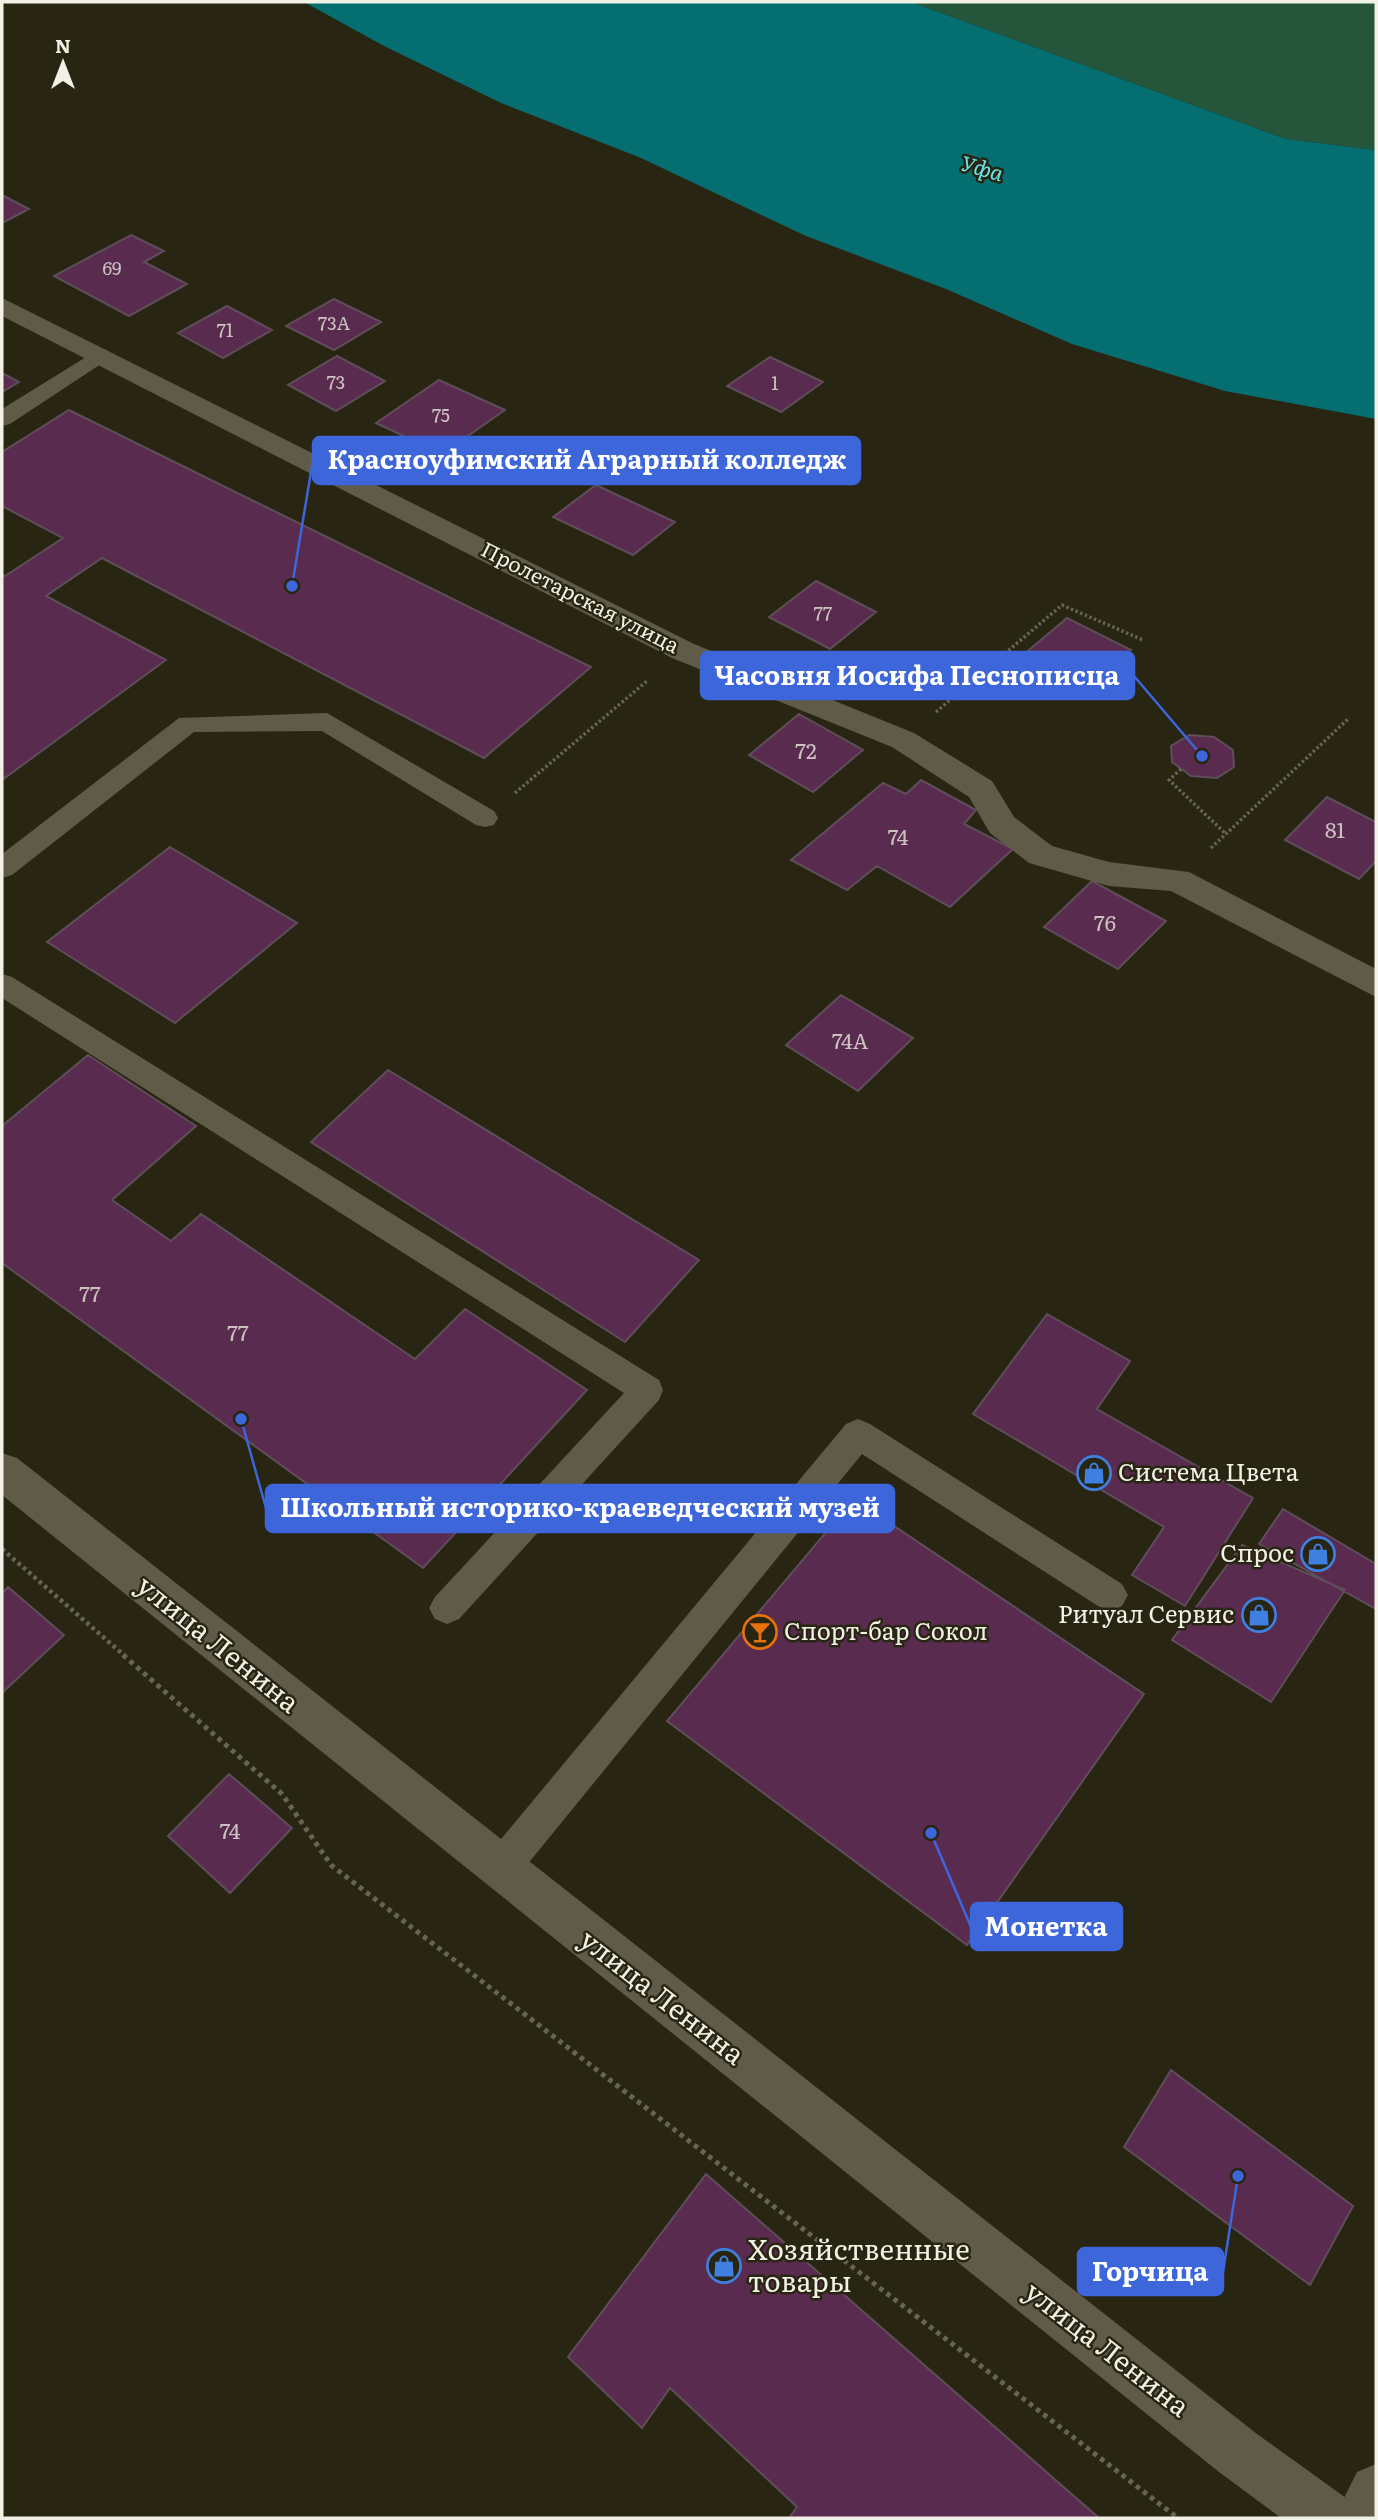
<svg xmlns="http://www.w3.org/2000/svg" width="1378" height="2520" viewBox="0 0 1378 2520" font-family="Literata,serif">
<rect width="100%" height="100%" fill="#282512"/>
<!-- green -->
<path fill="#25553b" d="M911,2h465v148l-90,-11z"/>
<!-- water -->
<path fill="#056e71" d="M304,2h607l375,137 90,11v269l-151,-28 -153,-47 -126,-55 -140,-53 -165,-78 -140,-55 -117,-57z"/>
<!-- building -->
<path fill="#592c4f" stroke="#5f4d5a" stroke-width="2" d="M2,195l27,14 -27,14z
M131,235l33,16 -20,11 43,22 -58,32 -75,-40z
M334,299l47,23 -47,28 -48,-24z
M227,306l45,24 -49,28 -45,-25z
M337,356l48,25 -49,30 -48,-26z
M770,357l53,25 -42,30 -54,-26z
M2,373l17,9 -17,10z
M439,380l66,30 -63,44 -66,-31z
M69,410l522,257 -107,91 -382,-200 -56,38 120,64 -164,120v-205l3,1 58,-38 -61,-32v-54z
M596,485l79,37 -42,33 -80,-38z
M816,581l60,31 -46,37 -61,-32z
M1067,618l64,32 -42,38 -66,-33z
M799,714l64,36 -50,42 -64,-37z
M1189,735l25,2 19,13 1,17 -17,11 -26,-2 -19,-14 -1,-16z
M921,780l55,30 -12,14 49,25 -63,58 -73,-41 -30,24 -56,-30 92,-77 23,11z
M1327,797l49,25v39l-17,18 -74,-39z
M170,847l127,76 -122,100 -128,-81z
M1092,881l74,40 -48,48 -74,-42z
M841,995l72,43 -55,53 -72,-46z
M88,1055l108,71 -84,74 59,41 30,-27 214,145 50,-50 122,81 -164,178 -421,-305v-137z
M388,1070l311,190 -74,82 -314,-200z
M1047,1314l83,47 -33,48 156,89 -68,108 -53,-31 32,-48 -191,-113z
M854,1499l290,195 -177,251 -300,-224z
M1283,1509l93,55v45l-117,-65z
M1242,1545l103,45 -74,112 -99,-62z
M8,1587l56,48 -62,58v-100z
M229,1774l63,54 -62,65 -62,-57z
M1171,2070l182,136 -43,79 -186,-138z
M706,2174l393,344h-310l8,-11 -127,-119 -28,40 -74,-71z"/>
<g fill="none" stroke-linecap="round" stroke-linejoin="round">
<!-- path-far2 -->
<path stroke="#676453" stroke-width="3.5" stroke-dasharray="2.5 2.5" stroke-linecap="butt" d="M936,712l126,-107 81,35
M1181,769l-12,11 57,54
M515,793l132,-112
M1211,848l137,-129"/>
<!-- path-far1 -->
<path stroke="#676453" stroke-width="4.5" stroke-dasharray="3.5 3.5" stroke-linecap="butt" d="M2,1549l123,107"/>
<!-- path -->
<path stroke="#676453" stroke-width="5" stroke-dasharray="4.5 4.5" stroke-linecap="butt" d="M123,1655l159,139 49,71 847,653"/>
<!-- service -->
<path fill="#5f5b48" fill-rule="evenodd" d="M99,349l8,1 3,5 -3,5 -97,64 -8,2v-17z
M327,713l167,98 4,7 -4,7 -9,2 -9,-2 -154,-94 -128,1 -182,143 -10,3v-24l177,-136z
M2,974l10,3 647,403 4,10 -4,10 -200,219 -12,5 -12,-5 -6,-11 6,-11 189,-204 -622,-395z
M858,1419l12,5 252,160 6,11 -6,11 -12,5 -12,-5 -236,-152 -349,428 -13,6 -13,-6 -6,-13 6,-13 359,-432z"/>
<!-- minor -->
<path fill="#5f5b48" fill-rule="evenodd" d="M2,298l692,346 220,89 78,48 22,36 38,29 57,16 80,10 187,97v28l-205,-106 -62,-5 -80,-23 -39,-30 -21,-36 -77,-50 -220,-89 -670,-342z
M1376,2464v54h-42l23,-46z"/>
<!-- secondary -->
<path fill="#5f5b48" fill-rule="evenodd" d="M2,1453l15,5 1240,976 89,64 8,20h-73l-62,-46 -1217,-977z"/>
</g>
<!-- icons -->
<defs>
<g id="shop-ring" transform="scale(1.75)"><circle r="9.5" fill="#282512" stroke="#3f7fe0" stroke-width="1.5"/><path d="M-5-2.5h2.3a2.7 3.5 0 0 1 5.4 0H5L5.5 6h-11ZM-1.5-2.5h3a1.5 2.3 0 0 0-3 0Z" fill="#3f7fe0"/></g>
<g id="bar-ring" transform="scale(1.75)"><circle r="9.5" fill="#282512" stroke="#e8710a" stroke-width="1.5"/><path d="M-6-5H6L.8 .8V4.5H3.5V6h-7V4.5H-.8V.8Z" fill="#e8710a"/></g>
</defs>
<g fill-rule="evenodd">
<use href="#shop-ring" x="1094" y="1473"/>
<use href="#shop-ring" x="1318" y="1554"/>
<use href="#shop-ring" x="1259" y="1615"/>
<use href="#bar-ring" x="760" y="1632"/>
<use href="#shop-ring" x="724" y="2266"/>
</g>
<g text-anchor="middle" stroke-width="5" stroke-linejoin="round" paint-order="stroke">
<!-- far-number labels -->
<g font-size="18" fill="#ccc0c0">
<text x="112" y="275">69</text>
<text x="334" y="330">73А</text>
<text x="225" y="337">71</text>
<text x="336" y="389">73</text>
<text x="775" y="390">1</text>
<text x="441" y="422">75</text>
<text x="823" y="620">77</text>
</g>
<!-- far-water labels -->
<g font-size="21" font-style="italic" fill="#69e8ed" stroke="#282512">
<text transform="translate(982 169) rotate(16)" y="7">Уфа</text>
</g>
<!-- far-street labels -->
<g font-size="21" fill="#f2f1e5" stroke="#282512">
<text transform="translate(580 598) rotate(27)" y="7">Пролетарская улица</text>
</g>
<!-- number labels -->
<g font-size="21" fill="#ccc0c0">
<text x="806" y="759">72</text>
<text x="1335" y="838">81</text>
<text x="898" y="845">74</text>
<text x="1105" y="931">76</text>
<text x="850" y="1049">74А</text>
<text x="90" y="1302">77</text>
<text x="238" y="1341">77</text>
<text x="230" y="1839">74</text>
</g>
<!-- poi labels -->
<g font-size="24" fill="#f2f1e5" stroke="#282512" text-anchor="start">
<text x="1118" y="1481">Система Цвета</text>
<text x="1294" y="1562" text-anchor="end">Спрос</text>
<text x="1234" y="1623" text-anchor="end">Ритуал Сервис</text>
<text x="784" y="1640">Спорт-бар Сокол</text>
</g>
<!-- near-street labels -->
<g font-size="28" fill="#f2f1e5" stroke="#282512">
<text transform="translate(218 1644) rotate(39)" y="10">улица Ленина</text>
<text transform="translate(662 1997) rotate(38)" y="10">улица Ленина</text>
<text transform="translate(1107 2349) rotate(38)" y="10">улица Ленина</text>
</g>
<!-- near-poi labels -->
<g font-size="28" fill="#f2f1e5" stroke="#282512" text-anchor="start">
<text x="748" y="2260">Хозяйственные<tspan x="748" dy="32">товары</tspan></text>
</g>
</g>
<!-- callouts -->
<path fill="none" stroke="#3d66da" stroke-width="2.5" d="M292 586L313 460M1202 756L1134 676M241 1419L266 1508M931 1833L971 1927M1238 2176L1223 2272"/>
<g fill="#3d66da" stroke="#282512" stroke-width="2.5">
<circle cx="292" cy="586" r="7"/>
<circle cx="1202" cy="756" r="7"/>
<circle cx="241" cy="1419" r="7"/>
<circle cx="931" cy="1833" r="7"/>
<circle cx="1238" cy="2176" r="7"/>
</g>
<g fill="#3d66da" stroke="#3d66da" stroke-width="2.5">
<rect x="313" y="437" width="547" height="47" rx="7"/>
<rect x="701" y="652" width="433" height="47" rx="7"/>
<rect x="266" y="1485" width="628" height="47" rx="7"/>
<rect x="971" y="1903" width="151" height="47" rx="7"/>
<rect x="1078" y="2248" width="145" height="47" rx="7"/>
</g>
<g font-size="26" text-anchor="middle" font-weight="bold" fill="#fff">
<text x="587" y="469">Красноуфимский Аграрный колледж</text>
<text x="917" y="685">Часовня Иосифа Песнописца</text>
<text x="580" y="1517">Школьный историко-краеведческий музей</text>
<text x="1046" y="1936">Монетка</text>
<text x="1150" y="2281">Горчица</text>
</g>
<!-- border -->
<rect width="1378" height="2520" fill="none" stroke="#f2f1e5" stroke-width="7"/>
<!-- north arrow -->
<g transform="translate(63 63)" stroke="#282512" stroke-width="5" paint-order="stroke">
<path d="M0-5L12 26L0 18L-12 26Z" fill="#f2f1e5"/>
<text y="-10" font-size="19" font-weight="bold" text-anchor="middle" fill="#f2f1e5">N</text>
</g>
</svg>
